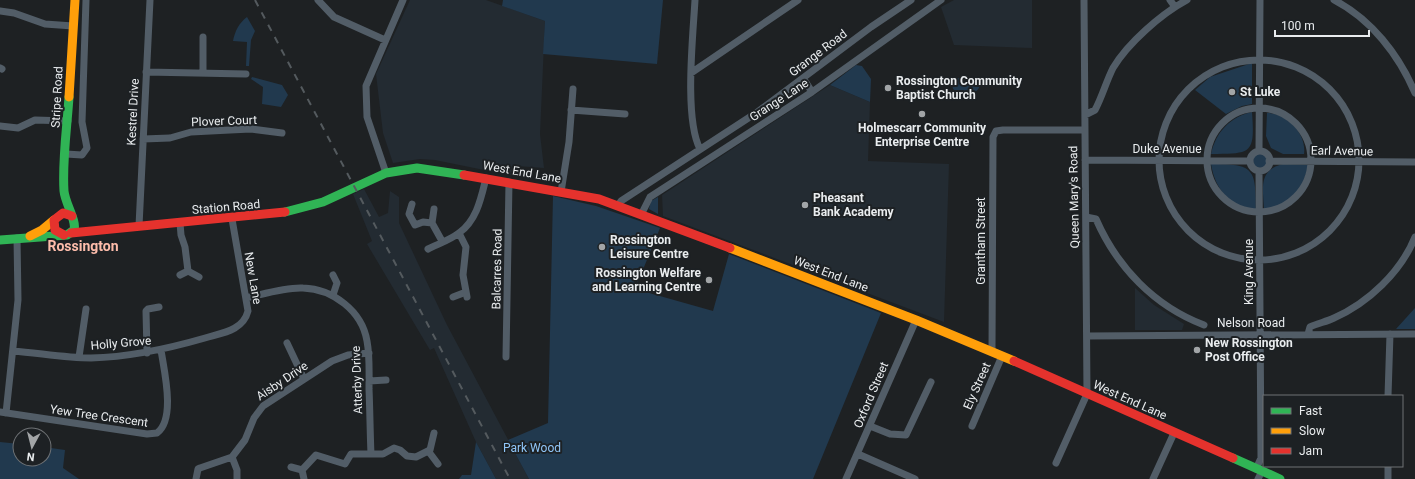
<svg xmlns="http://www.w3.org/2000/svg" width="1415" height="479" viewBox="0 0 1415 479" font-family="Roboto,sans-serif">
<rect width="100%" height="100%" fill="#1e2123"/>
<!-- built -->
<path fill="#232b32" d="M410,0h76l59,21 -5,113 4,34 -27,-2 -3,10 -79,-16 -15,-1 -27,4 -10,-30 -7,-59z
M954,0h78v48l-78,-3 -13,-38z
M830,85l40,17 -2,59 81,3 -5,158 -281,-106 -1,-21z
M364,189l15,28 9,-4 2,-22 9,6v26l48,102 82,154h-33l-20,-37 -42,-94 -4,2 -63,-106 5,-3 -19,-47z
M1135,288l19,17 30,19 -2,6h-47z"/>
<!-- green -->
<path fill="#21394e" d="M503,0h160l-6,64 -114,-10 2,-33 -43,-15z
M247,17l8,14 -4,9 -2,26h-3l1,-24 -14,-1c2,-10 6,-18 14,-24z
M1252,63v41l-10,2 -16,8 -31,-24 15,-13z
M856,65l6,1 9,13 -1,23 -40,-17z
M252,77l30,8 6,10 -7,12 -19,-3 1,-17 -12,-8z
M951,78h31c-2,18 -16,21 -29,11z
M1252,112c3,42 0,42 -41,42 5,-22 19,-37 41,-42z
M1267,113c20,0 40,21 37,41h-21l-12,-6 -5,-12z
M1253 161a7 7 0 1 1 14 0a7 7 0 1 1-14 0Z
M1211,164c43,0 45,4 45,47 -26,-3 -41,-22 -45,-47z
M1283,164l25,1c-4,25 -19,41 -44,44 -1,-21 -6,-39 19,-45z
M553,196l43,10 64,22 -25,61 78,22 16,-57 152,59 -68,166h-284l-21,-39 40,-17z
M658,197v17l-9,-5 2,-8z
M1415,308v21h-19z
M0,442l20,2v15h24v-12l21,3 -2,18 16,11h-79z
M476,442l20,37h-37l3,-4h9z"/>
<g fill="none" stroke-linecap="round" stroke-linejoin="round">
<!-- street -->
<path stroke="#525d67" stroke-width="7" d="M318,0l16,17 51,23
M695,0c-2,36 -11,118 5,149
M1170,0l5,7
M1334,0c37,19 65,55 81,93
M0,11l14,2 31,11 28,2
M1159 160a100 100 0 1 1 200 0a100 100 0 1 1-200 0Z
M0,68l2,1
M146,72l100,2
M203,73v-36
M691,73l107,-73
M803,78l9,14
M1207 160a52 52 0 1 1 104 0a52 52 0 1 1-104 0Z
M571,110l54,4
M1085,115l10,-5c7,-13 11,-28 18,-42 15,-25 48,-54 74,-68
M0,126l18,2 17,-8 33,1
M143,139l27,-1 21,-6 39,-2 21,-1 31,4
M1259,151l1,-151
M1250 161a10 10 0 1 1 20 0a10 10 0 1 1-20 0Z
M66,154l16,1 5,-7 -5,-26 4,-122
M1085,160l165,1
M1269,161l146,1
M386,173l-19,-56 -1,-31 37,-86
M561,192l8,-50 4,-53
M412,204l-3,10 6,11 8,-3 9,1 2,-14
M618,205l3,-4 135,-88 115,-86 40,-27
M642,213l8,-16 162,-105 129,-92
M1086,217l10,2c21,48 58,87 108,106
M180,223l1,12 4,12 3,24 -8,4
M432,223l10,18
M139,226l11,-226
M459,233l7,14 -3,28 4,22
M428,249c10,-5 22,-9 31,-16 18,-13 22,-35 27,-55
M188,271l11,6
M333,275l4,8 -4,12
M453,297l13,-5
M246,298c18,-4 39,-11 57,-10 30,1 59,23 64,53 3,16 2,32 2,48 1,22 1,43 2,65
M1308,334l2,-7c8,-4 16,-5 24,-9 34,-15 67,-46 81,-81
M1087,336l328,-2
M287,343l17,36
M13,351c26,2 52,7 78,7 40,-1 76,-9 114,-20 16,-5 38,-7 43,-27l-16,-92
M992,351l1,-214 3,-6 7,-1h82
M147,353l-1,-42 2,-2 11,-2
M79,357l7,-48
M506,357l3,-175
M369,381l17,-1
M1388,396l2,-62
M0,412l147,22 10,-1c19,-14 7,-63 4,-83
M6,413l12,-113 -1,-62
M870,426l20,8 16,1 25,-53
M972,426l30,-70
M429,452l9,12
M858,454l57,25
M1056,463l31,-69 -3,-394
M1388,466v13
M291,467l11,3 2,9
M1256,469l5,-11 -2,-287
M302,470l14,-15 29,9 6,-10h32l11,-6 6,2 7,6 9,1 14,-7 4,-17
M196,479l2,-10 2,-1 32,-11
M237,479v-9l-5,-13 13,-17 9,-22 9,-12 69,-45 16,-6 21,-2
M846,479l70,-159
M1153,479l21,-46
M1258,479l4,-8"/>
<!-- fast -->
<path stroke="#30b455" stroke-width="9" d="M285,212l38,-10 63,-29 31,-5 47,7
M0,240l67,-5 7,-5c3,-9 -9,-27 -10,-39 -2,-30 3,-63 5,-94
M1233,458l47,21"/>
<!-- slow -->
<path stroke="#ff9f0a" stroke-width="9" d="M69,97l6,-97
M30,236l12,-6 12,-10
M730,248l186,72 98,41"/>
<!-- jam -->
<path stroke="#e5322d" stroke-width="9" d="M464,175l135,24 131,49
M71,233l214,-21
M64,235l-9,-5 -1,-10 9,-7 9,3
M1014,361l219,97"/>
<!-- rail -->
<path stroke="#545a5e" stroke-width="2" stroke-dasharray="7 7" stroke-linecap="butt" d="M255,0l255,479"/>
</g>
<!-- markers -->
<g fill="#a2a5a7" stroke="#1d2124" stroke-width="1.5">
<circle cx="888" cy="88" r="4"/>
<circle cx="1232" cy="92" r="4"/>
<circle cx="922" cy="114" r="4"/>
<circle cx="805" cy="205" r="4"/>
<circle cx="602" cy="247" r="4"/>
<circle cx="709" cy="280" r="4"/>
<circle cx="1197" cy="350" r="4"/>
</g>
<g text-anchor="middle" stroke-width="4" stroke-linejoin="round" paint-order="stroke">
<!-- street labels -->
<g font-size="12" fill="#e9ecee" stroke="#1d2124">
<text transform="translate(818 53) rotate(-37)" y="4">Grange Road</text>
<text transform="translate(57 97) rotate(-87)" y="4">Stripe Road</text>
<text transform="translate(779 100) rotate(-33)" y="4">Grange Lane</text>
<text transform="translate(133 112) rotate(-87)" y="4">Kestrel Drive</text>
<text transform="translate(224 121) rotate(-2)" y="4">Plover Court</text>
<text x="1167" y="153">Duke Avenue</text>
<text transform="translate(1342 151) rotate(1)" y="4">Earl Avenue</text>
<text transform="translate(522 172) rotate(10)" y="4">West End Lane</text>
<text transform="translate(1074 197) rotate(-91)" y="4">Queen Mary's Road</text>
<text transform="translate(226 207) rotate(-5)" y="4">Station Road</text>
<text transform="translate(981 241) rotate(-90)" y="4">Grantham Street</text>
<text transform="translate(497 269) rotate(-89)" y="4">Balcarres Road</text>
<text transform="translate(1249 272) rotate(-90)" y="4">King Avenue</text>
<text transform="translate(831 274) rotate(21)" y="4">West End Lane</text>
<text transform="translate(253 278) rotate(80)" y="4">New Lane</text>
<text x="1251" y="327">Nelson Road</text>
<text transform="translate(121 343) rotate(-5)" y="4">Holly Grove</text>
<text transform="translate(357 380) rotate(-92)" y="4">Atterby Drive</text>
<text transform="translate(282 381) rotate(-34)" y="4">Aisby Drive</text>
<text transform="translate(977 386) rotate(-66)" y="4">Ely Street</text>
<text transform="translate(871 395) rotate(-67)" y="4">Oxford Street</text>
<text transform="translate(1130 400) rotate(24)" y="4">West End Lane</text>
<text transform="translate(99 416) rotate(8)" y="4">Yew Tree Crescent</text>
</g>
<!-- poi labels -->
<g font-size="12" font-weight="bold" fill="#e9ecee" stroke="#1d2124" text-anchor="start">
<text x="896" y="85">Rossington Community<tspan x="896" dy="14">Baptist Church</tspan></text>
<text x="1240" y="96">St Luke</text>
<text x="922" y="132" text-anchor="middle">Holmescarr Community<tspan x="922" dy="14">Enterprise Centre</tspan></text>
<text x="813" y="202">Pheasant<tspan x="813" dy="14">Bank Academy</tspan></text>
<text x="610" y="244">Rossington<tspan x="610" dy="14">Leisure Centre</tspan></text>
<text x="701" y="277" text-anchor="end">Rossington Welfare<tspan x="701" dy="14">and Learning Centre</tspan></text>
<text x="1205" y="347">New Rossington<tspan x="1205" dy="14">Post Office</tspan></text>
</g>
<!-- park labels -->
<g font-size="12" fill="#8fc5f7" stroke="#1d2124">
<text x="532" y="452">Park Wood</text>
</g>
<!-- quarter labels -->
<g font-size="14" font-weight="bold" fill="#febdab" stroke="#1d2124">
<text x="83" y="251">Rossington</text>
</g>
</g>
<!-- legend -->
<rect x="1263" y="395" width="140" height="72" fill="#1d2124" stroke="#6f7275"/>
<rect x="1271" y="408" width="20" height="6" fill="#30b455" stroke="#6f7275"/>
<text x="1299" y="415" font-size="12" fill="#e9ecee">Fast</text>
<rect x="1271" y="428" width="20" height="6" fill="#ff9f0a" stroke="#6f7275"/>
<text x="1299" y="435" font-size="12" fill="#e9ecee">Slow</text>
<rect x="1271" y="448" width="20" height="6" fill="#e5322d" stroke="#6f7275"/>
<text x="1299" y="455" font-size="12" fill="#e9ecee">Jam</text>
<!-- north arrow -->
<g transform="translate(32 447) rotate(187)"><circle r="19" fill="#1d2124" stroke="#6f7275"/>
<path d="M0-3L7 15L0 10L-7 15Z" fill="#a2a5a7"/>
<text y="-6" font-size="11" font-weight="bold" text-anchor="middle" fill="#e9ecee">N</text>
</g>
<!-- scale -->
<path d="M1275 30v6h94v-6" fill="none" stroke="#e9ecee" stroke-width="2"/>
<text x="1281" y="30" font-size="12" fill="#e9ecee" stroke="#1d2124" stroke-width="3" paint-order="stroke">100 m</text>
</svg>
